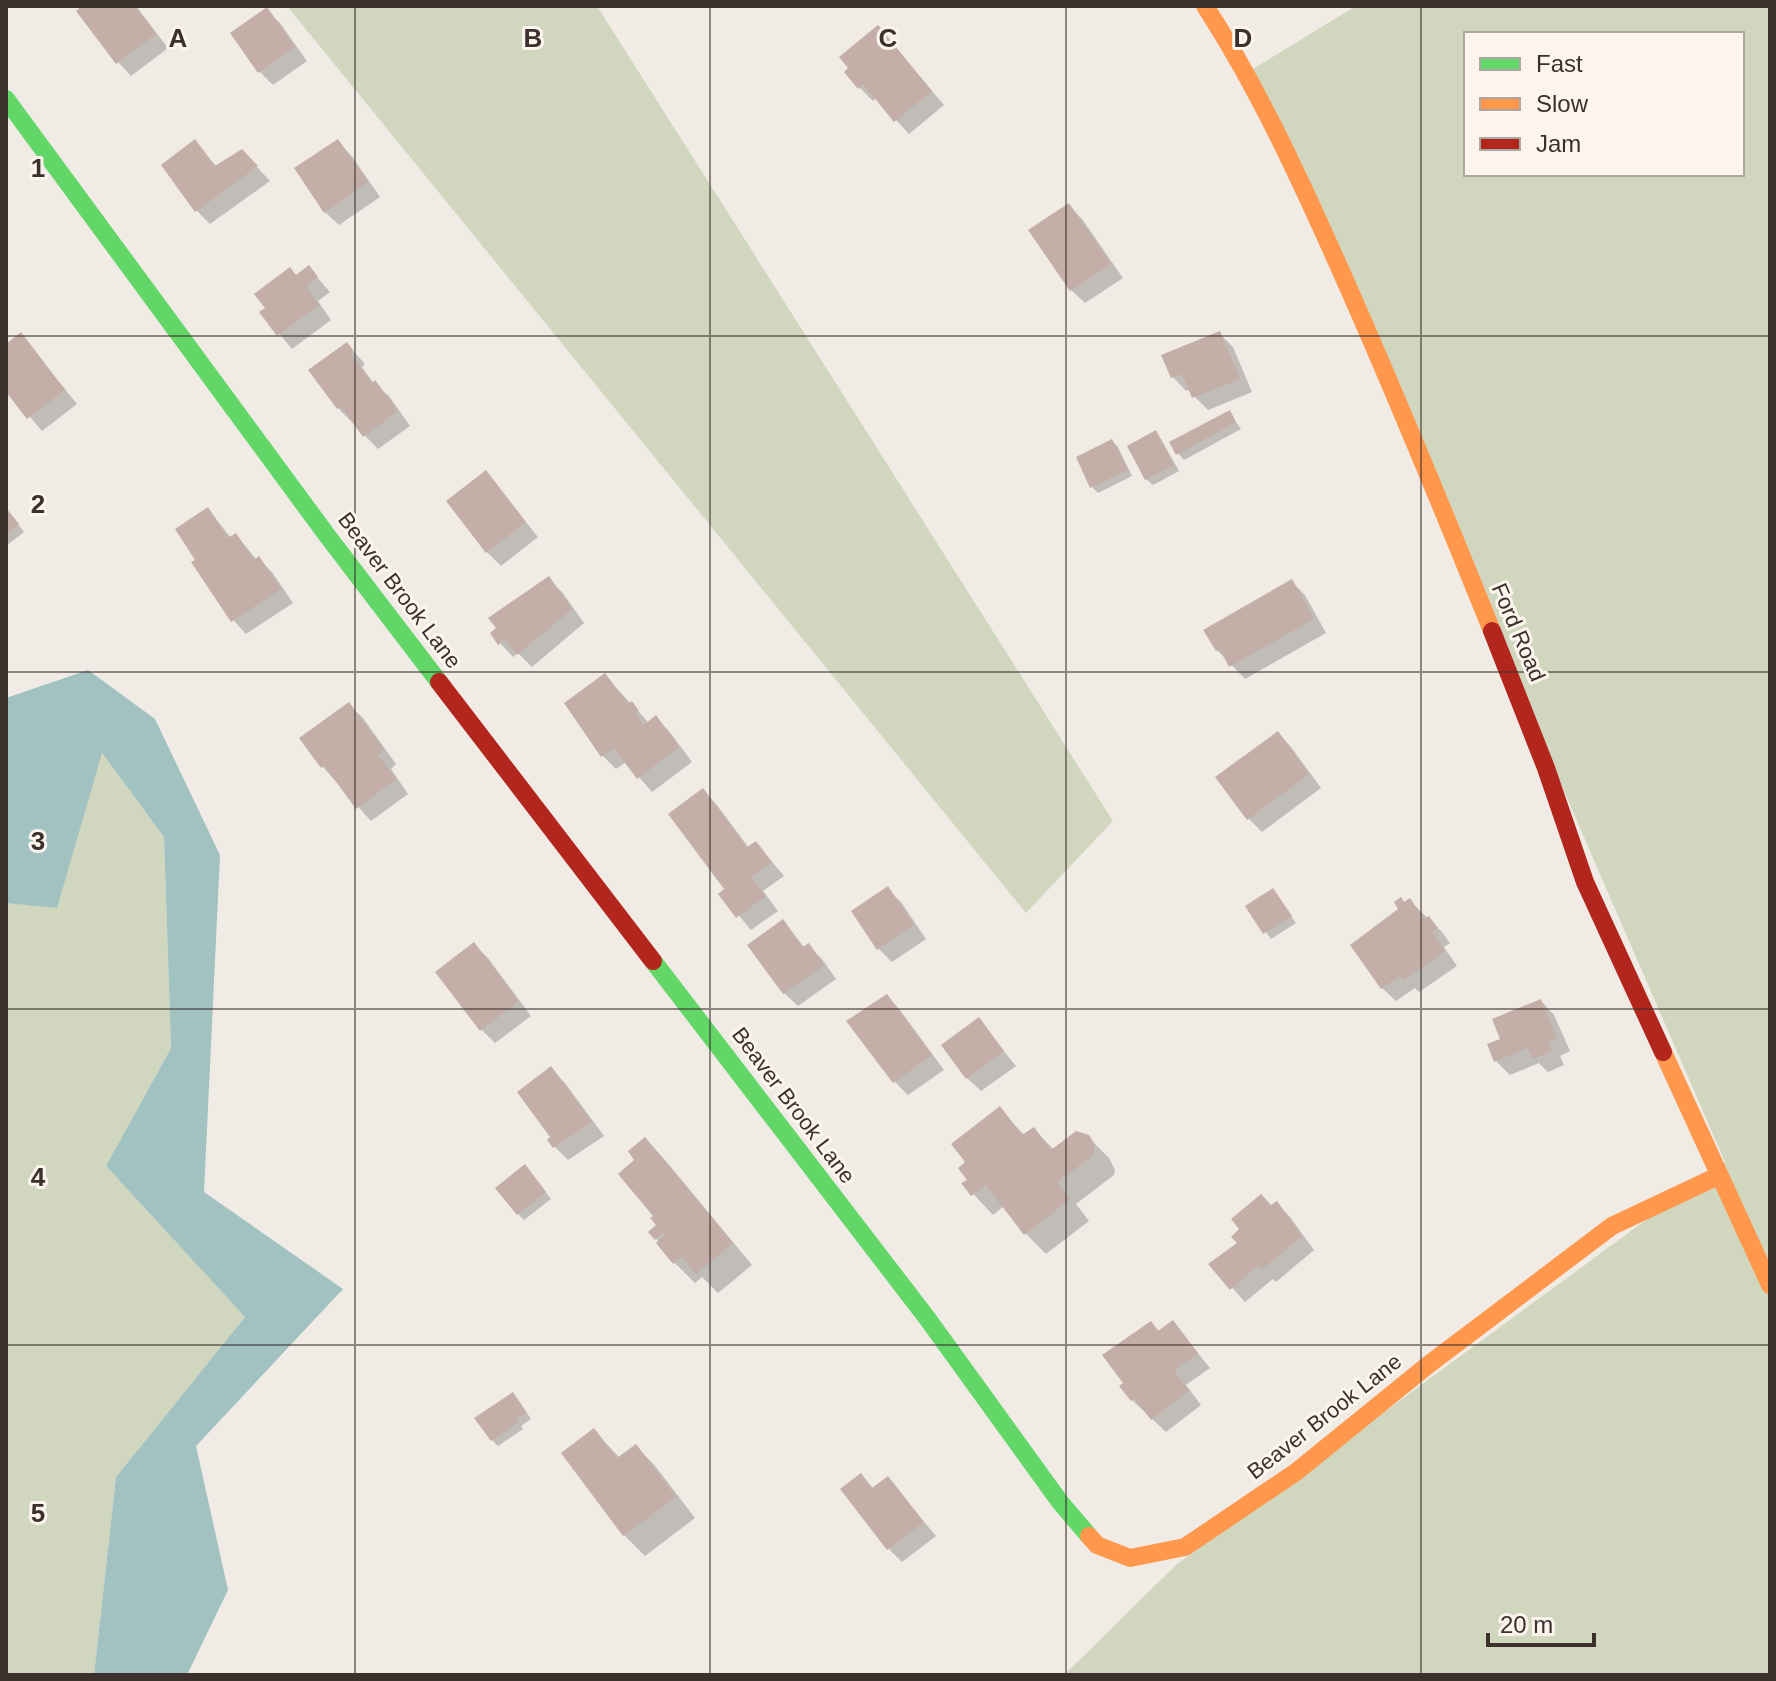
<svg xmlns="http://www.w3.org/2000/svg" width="1776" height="1681" viewBox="0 0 1776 1681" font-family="Arial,sans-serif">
<rect width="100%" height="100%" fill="#f0ebe5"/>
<!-- green -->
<path fill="#d1d6bf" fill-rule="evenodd" d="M287,6h310l516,815 -87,92z
M1356,6h414v1669h-706l112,-110 549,-403 -474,-1092zM1466,34h276v140h-276z
M101,752l63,85 7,211 -65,118 139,151 -129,160 -22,198h-88v-772l51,4z"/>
<!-- water -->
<path fill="#a1c2c1" d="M88,670l67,49 65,136 -16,337 139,97 -147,157 32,144 -41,85h-93l22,-198 129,-160 -139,-151 65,-118 -7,-211 -62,-84 -45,155 -51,-5v-205z"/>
<!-- shadow -->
<path fill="#0003" d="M86,6h50l32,42 -37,28 -13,-14z
M266,10l14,13 27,38 -34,24 -13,-13z
M878,28l66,77 -35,29 -33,-36 -3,3 -14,-14z
M337,141l14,14 29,42 -41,28 -14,-13z
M195,142l22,25 25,-16 28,30 -60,43 -13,-13 -34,-45z
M1068,205l14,14 41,59 -38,25 -14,-13z
M309,268l21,24 -12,9 13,19 -39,29 -30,-36z
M1219,333l14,14 19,45 -44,18 -14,-14 -3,-7 -5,2 -13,-14z
M21,335l56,69 -35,27 -36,-42v-42z
M347,344l18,20 -3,3 12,17 15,12 21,30 -32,23 -40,-41z
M1229,412l12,17 -57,31 -6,-7z
M1155,433l6,6 18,32 -26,14 -7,-6z
M1112,441l6,6 14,29 -34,17 -6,-6z
M486,473l52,64 -37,29 -14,-14z
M6,509l18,23 -18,14z
M208,509l23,29 5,-3 21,25 2,-1 13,13 21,31 -47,31 -13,-14 -35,-60z
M548,579l14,13 22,31 -52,44 -14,-14 -5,4 -13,-14z
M1292,582l13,13 21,38 -81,46 -28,-29z
M605,676l44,47 7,-5 13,13 23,31 -40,30 -26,-30 -10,7 -13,-13 -36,-52z
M349,705l14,13 33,46 -5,5 17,25 -37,27 -49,-55z
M1278,733l13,14 30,41 -59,44 -13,-13z
M703,790l13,14 33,44 7,-5 28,33 -21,15 15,20 -27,19 -30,-36 6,-4z
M887,889l14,13 25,37 -34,23 -14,-14z
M1273,890l23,33 -25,16 -24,-32z
M1410,901l32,31 8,11 -6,4 13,19 -38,26 -4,-4 -19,13 -14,-13z
M783,922l22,26 3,-2 14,13 14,20 -38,27 -14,-13z
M474,945l14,13 43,58 -36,27 -13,-13 -44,-58z
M887,996l13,14 44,60 -36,25 -13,-13z
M1541,1001l13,14 16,36 -10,5 4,9 -16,7 -9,-9 -29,12 -14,-14 -7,-16 13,-5z
M978,1020l38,46 -35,25 -14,-13z
M551,1069l14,14 39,53 -36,24 -13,-13z
M1000,1109l25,27 9,-7 20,21 34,-13 21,21 6,12 -1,5 -38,29 13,17 -43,33 -21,-21 -21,-27 -11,9 -29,-31 5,-4 -1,-18z
M645,1139l20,21 87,105 -34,28 -16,-16 -7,6 -20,-20 -24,-31 8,-7 -22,-65z
M531,1173l20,26 -27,21 -6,-6z
M1276,1203l14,14 24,33 -38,32 -3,-3 -28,23 -34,-38 29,-20 2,-14z
M1151,1323l9,9 13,-9 37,45 -24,17 15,20 -35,27 -34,-32z
M519,1401l12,18 -10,7 2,3 -25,17 -6,-6z
M594,1431l26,27 16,-12 20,21 39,51 -50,38 -21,-21 -60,-82z
M861,1476l13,13 14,-10 48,57 -34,26 -14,-14z"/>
<!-- building -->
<path fill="#c3afa7" d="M82,6h53l21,28 -40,30 -40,-53z
M267,7l28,40 -37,26 -28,-40z
M878,25l54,66 -38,31 -31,-38 -5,5 -14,-17 4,-4 -9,-11z
M195,139l20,27 27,-17 16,17 -63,46 -34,-47z
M338,139l30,43 -44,31 -30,-45z
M1069,203l42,61 -41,27 -42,-61z
M309,265l9,12 -12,9 13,19 -42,31 -18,-24 6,-4 -11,-14 36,-27 6,8z
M1220,331l20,48 -48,19 -10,-24 -11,4 -10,-23z
M21,332l44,58 -38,29 -21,-27v-48z
M347,342l6,8 -3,3 22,30 3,-3 23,31 -35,26 -22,-31 -4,3 -29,-39z
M1230,410l6,12 -60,33 -7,-13z
M1156,430l18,35 -29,15 -18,-34z
M1112,439l16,31 -38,18 -14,-31z
M486,470l40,52 -40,31 -40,-52z
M208,507l20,31 8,-5 18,27 5,-4 22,33 -50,33 -40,-60 4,-2 -20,-31z
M6,508l13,16 -13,11z
M549,576l23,33 -55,46 -12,-16 -7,6 -8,-12 6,-5 -8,-10z
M1292,579l22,40 -85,48 -9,-18 -4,2 -13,-21z
M605,673l23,31 4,-3 7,10 -4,2 9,12 12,-10 23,32 -42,32 -23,-31 -13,9 -37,-54z
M349,702l35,48 -6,5 18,24 -40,30 -32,-44 -3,3 -22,-30z
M1278,731l31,43 -62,46 -32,-43z
M703,788l44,59 9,-6 16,21 -21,15 15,19 -30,22 -18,-24 6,-5 -56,-75z
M888,886l26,39 -37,25 -26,-39z
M1273,888l19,28 -29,18 -18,-28z
M1401,897l3,5 6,-4 14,21 5,-3 9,12 -6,4 13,19 -41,29 -4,-4 -19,13 -31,-44 48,-36 -4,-7z
M783,919l20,28 6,-4 15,22 -41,29 -36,-49z
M474,942l45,59 -39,30 -45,-59z
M887,994l45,61 -39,28 -47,-62z
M1541,999l16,39 -9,4 4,9 -20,8 -4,-11 -34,14 -7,-18 13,-5 -8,-20z
M979,1017l25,34 -38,28 -25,-34z
M551,1066l41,56 -39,26 -6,-8 3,-3 -33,-45z
M1000,1106l22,29 12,-8 17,23 25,-19 13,4 5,8v12l-37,27 13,17 -46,36 -38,-50 -15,11 -10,-13 6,-3 -9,-12 7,-6 -14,-18z
M645,1137l88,106 -37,31 -14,-17 -9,7 -17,-21 9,-8 -2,-2 -8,7 -7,-8 8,-7 -6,-7 3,-2 -35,-42 16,-14 -6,-9z
M525,1164l21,28 -29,23 -22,-27z
M1261,1194l10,11 6,-4 25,35 -41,34 -3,-4 -28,24 -22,-26 29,-21 -6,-6 8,-8 -8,-10z
M1173,1320l25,33 -24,18 15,20 -38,29 -16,-21 -4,2 -12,-15 4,-3 -21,-28 49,-34 7,10z
M513,1392l13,20 -10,7 3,3 -28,19 -17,-23z
M594,1428l23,30 19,-14 40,53 -53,39 -62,-83z
M861,1473l11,15 16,-12 36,46 -37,28 -47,-61z"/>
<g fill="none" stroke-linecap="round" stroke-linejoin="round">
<!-- fast -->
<path stroke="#63d668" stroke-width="18" d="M6,99l320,435 113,148
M653,961l274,357 133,184 29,34"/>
<!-- slow -->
<path stroke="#ff974d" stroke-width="18" d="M1205,6c52,80 92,167 131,254 55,123 106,247 156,371
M1663,1052l107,233
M1089,1536l8,9 33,13 55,-11 111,-75 132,-107 184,-139 106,-50"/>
<!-- jam -->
<path stroke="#b3261e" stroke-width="18" d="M1492,631l54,137 39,114 78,170
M439,682l214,279"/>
</g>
<!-- grid -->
<path fill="none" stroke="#3b302b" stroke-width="2" stroke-opacity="0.55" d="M355,6v1669M710,6v1669M1066,6v1669M1421,6v1669M6,336h1764M6,672h1764M6,1009h1764M6,1345h1764"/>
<g text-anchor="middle" stroke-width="6" stroke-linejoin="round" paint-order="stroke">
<!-- street labels -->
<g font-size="22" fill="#3b302b" stroke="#fbf5ee">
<text transform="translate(400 590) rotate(53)" y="8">Beaver Brook Lane</text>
<text transform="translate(1519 632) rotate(67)" y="8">Ford Road</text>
<text transform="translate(794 1105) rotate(53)" y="8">Beaver Brook Lane</text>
<text transform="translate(1324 1416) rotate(-38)" y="8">Beaver Brook Lane</text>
</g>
</g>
<g font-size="26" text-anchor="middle" font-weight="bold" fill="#3b302b" stroke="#fbf5ee" stroke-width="6" stroke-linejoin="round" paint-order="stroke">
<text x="178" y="47">A</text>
<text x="533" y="47">B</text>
<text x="888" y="47">C</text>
<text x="1243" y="47">D</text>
<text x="38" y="177">1</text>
<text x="38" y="513">2</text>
<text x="38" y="850">3</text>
<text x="38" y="1186">4</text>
<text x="38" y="1522">5</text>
</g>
<!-- border -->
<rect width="1776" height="1681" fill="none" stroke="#3b302b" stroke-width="16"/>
<!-- legend -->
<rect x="1464" y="32" width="280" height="144" fill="#fbf5ee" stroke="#aea6a0" stroke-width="2"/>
<rect x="1480" y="58" width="40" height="12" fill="#63d668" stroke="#aea6a0" stroke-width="2"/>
<text x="1536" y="72" font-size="24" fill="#3b302b">Fast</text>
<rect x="1480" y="98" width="40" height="12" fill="#ff974d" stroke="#aea6a0" stroke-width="2"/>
<text x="1536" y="112" font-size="24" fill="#3b302b">Slow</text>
<rect x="1480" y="138" width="40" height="12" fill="#b3261e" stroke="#aea6a0" stroke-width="2"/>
<text x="1536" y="152" font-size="24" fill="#3b302b">Jam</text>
<!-- scale -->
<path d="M1488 1633v12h106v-12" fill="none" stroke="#3b302b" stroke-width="4"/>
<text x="1500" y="1633" font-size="24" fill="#3b302b" stroke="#fbf5ee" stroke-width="6" paint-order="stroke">20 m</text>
</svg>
